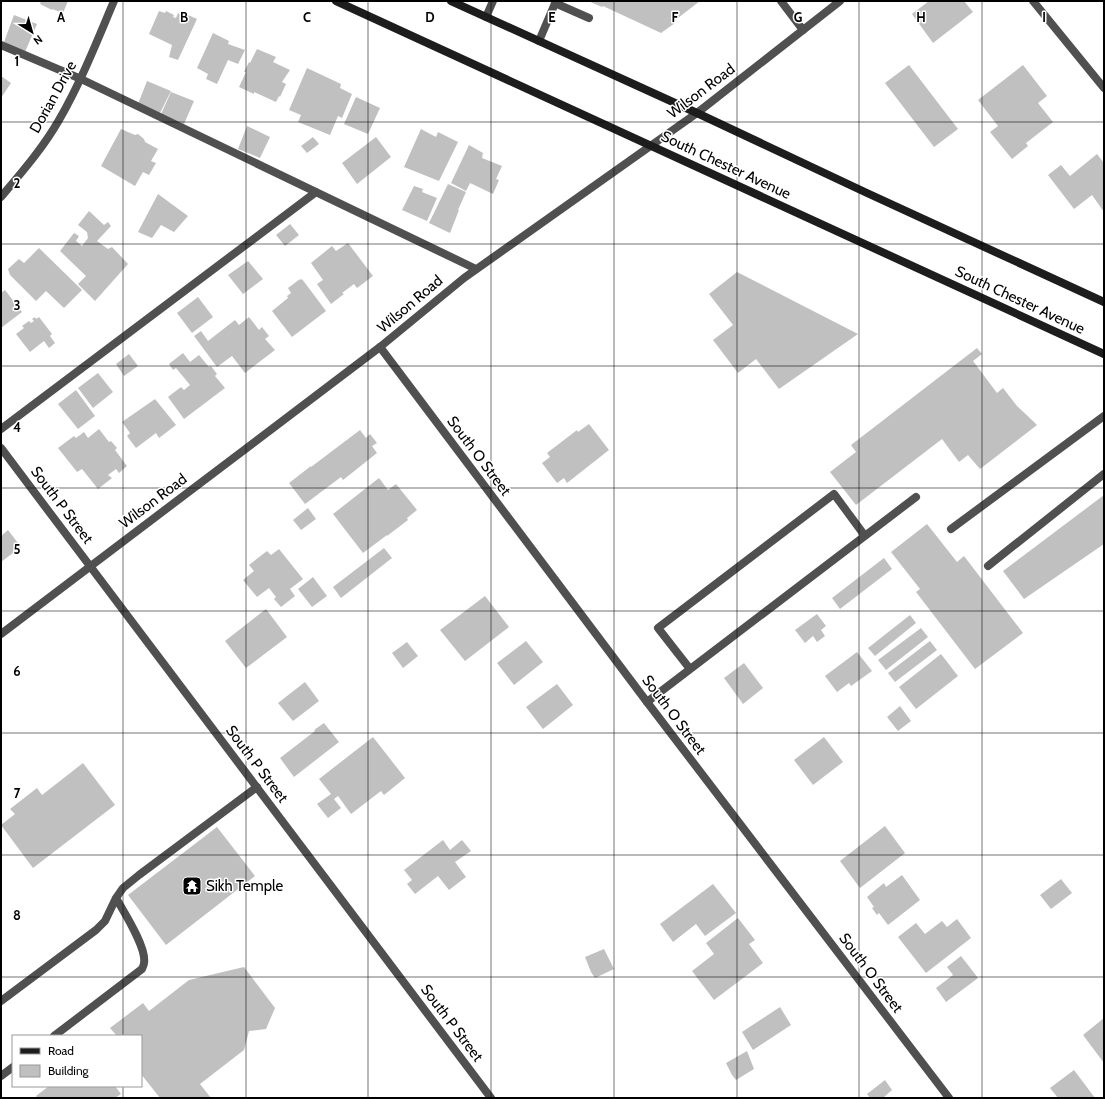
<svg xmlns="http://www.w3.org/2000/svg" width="1105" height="1099" viewBox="0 0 1105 1099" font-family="Cabin,sans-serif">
<rect width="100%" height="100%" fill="#fff"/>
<!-- building -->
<path fill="#c0c0c0" d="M41,1h27l-5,12 -11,-4v1l-12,-6z
M588,1h112l-26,20 1,2 -14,10 -58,-27 -1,1z
M929,1h35l9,11 -40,31 -21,-29z
M159,11l6,2 1,-2 8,4 -1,2 3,1 2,-5 8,5 2,-3 9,4 -19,41 -9,-3 3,-12 -23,-11z
M14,15l23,9 -12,28 -21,-10z
M213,33l16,8 -1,3 17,6 -7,14 -10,-4 -11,24 -11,-5 2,-5 -11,-6z
M257,49l19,8 -3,5 17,8 -8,12 4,2 -6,13 -1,-1 -3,6 -22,-10v2l-15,-7 7,-15h-2l5,-10 1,1z
M909,65l49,64 -24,18 -49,-64z
M1023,65l24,31 -9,7 15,19 -27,21 2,3 -16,13 -22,-27 8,-6 -20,-26z
M307,68l34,16 -1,4 12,6 -10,24 -4,-2 -8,19 -32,-13 3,-7 -12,-5z
M1,76l10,7 -10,15z
M147,81l24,10 -11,22 -22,-9z
M171,92l23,9 -10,23 -23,-10z
M356,97l24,11 -12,26 -24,-10z
M247,126l23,11 -10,21 -22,-9z
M121,129l14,6 3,-1 6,5 1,3 13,7 -7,12 5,2 -7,12 -6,-3 -8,14 -34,-20z
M421,129l15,8 2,-5 20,10 -19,39 -35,-14z
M313,137l6,7 -12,9 -6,-7z
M376,137l15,20 -34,27 -15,-21z
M469,145l14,8 -1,5 20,8 -6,13 3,1 -6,14 -23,-11 -4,8 -15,-8z
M1097,154l7,9v49l-12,-17 -18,14 -26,-34 13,-10 9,11z
M448,184l18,8 -8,18h1l-9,23 -21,-10z
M414,186l9,3 -1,3 15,6 -10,23 -25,-11z
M158,194l30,22 -14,16 -13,-7 -9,13 -14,-6z
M89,211l15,14 4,-3 3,4 -14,15 11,8 4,-2 16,17 -33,37 -17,-17 8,-8 -26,-25 14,-18 5,3 -3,5 6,5 6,-8 -1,-6 -9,-7z
M290,224l9,11 -14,11 -9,-11z
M348,243l25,33 -16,12 -3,-4 -12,9 2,1 -13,10 -14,-20 6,-4 -12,-17 21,-17 4,5z
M39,248l43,42 -18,18 -18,-17 -10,10 -26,-26 -2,-6 11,-10 5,4z
M248,261l15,18 -20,15 -15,-19z
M737,272l121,62 -79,55 -23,-30 -18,14 -25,-33 20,-15 -24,-31z
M300,279l1,1 1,-1 24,32 -34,26 -20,-26 16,-13 -1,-2 4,-3 -3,-5z
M5,290l17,22 -21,16v-35z
M198,297l15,20 -21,16 -15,-20z
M35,317l1,2 3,-2 13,17 -2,2 5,7 -6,5 -5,-7 -14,11 -14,-18 8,-6 -2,-2 7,-5 2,2 3,-2 -2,-2z
M249,317l10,13 3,-3 7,9 -4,3 10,11 -30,23 -13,-17 -15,11 -23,-31 7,-5 7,10 27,-21 4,5z
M977,348l5,6 -9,7 24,32 6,-5 14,18 16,15 4,4 -57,44 -12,-14 -9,7 -17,-23 -86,66 -26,-33 26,-20 -5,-7z
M183,353l7,9 9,-7 10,12 2,-1 6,8 -2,2 10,12 -41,31 -16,-22 13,-10 3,3 6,-5 -14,-17 -3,2 -4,-6z
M129,354l9,12 -14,10 -8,-12z
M98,373l15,19 -20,16 -15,-20z
M76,390l19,26 -17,13 -20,-25z
M155,399l21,26 -17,13 -3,-5 -20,15 -9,-12 3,-3 -8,-11z
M589,424l20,26 -42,33 -3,-5 -7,5 -15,-20 8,-6 -3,-4 30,-23 1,2z
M99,429l10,13 2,-1 6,7 -2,2 12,16 -8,7 -3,-4 -8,6 4,3 -14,11 -16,-20 -5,3 -19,-24 16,-12 2,2 8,-6 4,6z
M360,430l6,8 4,-4 7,9 -5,3 5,7 -34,27 -2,-3 -36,27 -16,-21 22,-17v1z
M379,478l9,12 8,-6 21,26 -10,8 1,2 -21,16v-1l-24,18 -30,-39z
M1104,495v49l-80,55 -21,-28z
M308,508l8,11 -15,11 -8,-10z
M927,524l30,38 7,-6 59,77 -48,36 -59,-77 4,-3 -29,-37z
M8,530l13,17 -20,15v-26z
M384,548l8,10 -51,40 -8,-11z
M279,549l24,30 -13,10 5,7 -14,11 -7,-8 2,-2 -7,-9 -12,9 -14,-17 11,-9 -5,-6 18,-14 4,4z
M884,558l8,11 -52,40 -8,-11z
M313,577l14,19 -15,11 -14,-18z
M485,596l24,31 -44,34 -25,-31z
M266,609l21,28 -41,31 -21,-27z
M817,614l9,12 -5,4 4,6 -8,6 -4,-6 -8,7 -10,-13z
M910,615l6,8 -41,33 -7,-8z
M921,628l7,9 -42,33 -8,-10z
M526,641l17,21 -29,23 -17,-22z
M930,641l7,9 -42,32 -7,-9z
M407,642l11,14 -15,12 -11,-15z
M857,652l15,19 -21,15 -2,-3 -12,9 -12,-16z
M941,654l17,22 -42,33 -17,-22z
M744,663l19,25 -20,16 -19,-26z
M305,682l14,19 -26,20 -15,-18z
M557,684l16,21 -30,24 -17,-22z
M900,706l11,15 -13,10 -11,-14z
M324,723l15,19 -45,35 -14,-19 35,-27 -1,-1z
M373,737l32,41 -21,17 -3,-4 -30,23 -13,-18 -4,3 7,9 -13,10 -11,-14 14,-10 -12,-15z
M824,737l19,25 -30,23 -19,-25z
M83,763l32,42 -82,63 -32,-43 14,-11 -5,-5 27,-21 5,7z
M885,826l20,27 -45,35 -20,-27z
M217,827l38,49 -89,69 -38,-50z
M443,840l7,10 12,-10 9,11 -16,11 11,15 -17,13 -11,-14 -23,18 -8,-10 5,-4 -8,-10z
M902,875l18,25 -32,25 -9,-12 -2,2 -5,-7 2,-1 -7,-10 17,-14 2,4z
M1061,879l11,14 -21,16 -11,-14z
M713,884l23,29 -31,23 -9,-12 -23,18 -13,-18z
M738,918l17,22 -6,4 14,19 -49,37 -22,-29 22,-17 -8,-11z
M957,919l14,19 -45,35 -28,-36 18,-14 9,11 17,-13 5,6z
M604,949l10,20 -19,9 -4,-6 -6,-15z
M961,956l17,22 -32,24 -10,-14 17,-13 -6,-8z
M244,967l31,41 -9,21 -17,2 -5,19 -44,34 11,14h-51l-19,-24v-38h-24l-7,-8 33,-25 6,8 40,-31z
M780,1007l11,18 -38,25 -11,-18z
M1104,1018v45l-21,-28z
M747,1051l7,18 -18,11 -4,-5 -6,-12z
M1074,1070l21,28h-37l-8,-10z
M885,1080l7,10 -9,8h-13l-3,-4z
M49,1086h66l6,8 -6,4h-77l-2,-2z"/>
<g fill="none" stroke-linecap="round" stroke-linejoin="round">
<!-- service -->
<path stroke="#505050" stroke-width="8" d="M781,1l22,29
M555,3l34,15
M486,17l7,-16
M539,41l17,-40
M1,45l80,34 395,190
M1,429l315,-237
M951,529l153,-113
M988,566l116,-92
M690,669l-32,-41 176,-134 31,42
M647,702l269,-205
M1,1001l95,-71 9,-9 11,-23 7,-10 16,-13 118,-88
M54,1036l88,-67c1,-2 2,-4 2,-6 3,-15 -20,-51 -28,-65
M1,1076l12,-9"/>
<!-- minor -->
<path stroke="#505050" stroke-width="8" d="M1033,1l71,87
M1,197c21,-25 42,-49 58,-77 22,-38 38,-79 55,-119
M380,347l267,355 302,396
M1,448l490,650"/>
<!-- tertiary -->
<path stroke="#505050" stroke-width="8" d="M1,634l379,-287 84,-69 233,-165 143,-112"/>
<!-- secondary -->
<path stroke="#1d1d1d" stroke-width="8" d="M336,1l768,353
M451,1l246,112 170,80 237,109"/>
</g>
<!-- grid -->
<path fill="none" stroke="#000" stroke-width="1" stroke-opacity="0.55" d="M123,1v1035M246,1v1097M368,1v1097M491,1v1097M614,1v1097M737,1v1097M859,1v1097M982,1v1097M1,122h1103M1,244h1103M1,366h1103M1,488h1103M1,611h1103M1,733h1103M1,855h1103M1,977h1103M123,1086v12"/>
<!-- icons -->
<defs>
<g id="temple-square" transform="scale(1)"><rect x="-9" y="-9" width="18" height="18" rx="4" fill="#000" stroke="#fff"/><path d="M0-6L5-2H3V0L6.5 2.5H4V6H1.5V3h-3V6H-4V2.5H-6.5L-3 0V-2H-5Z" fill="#fff"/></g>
</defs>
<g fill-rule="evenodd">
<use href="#temple-square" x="192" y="886"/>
</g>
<g text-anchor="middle" stroke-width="3" stroke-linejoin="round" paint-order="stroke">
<!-- street labels -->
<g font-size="15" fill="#000" stroke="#fff">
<text transform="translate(701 91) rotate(-37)" y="5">Wilson Road</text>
<text transform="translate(53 97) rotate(-61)" y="5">Dorian Drive</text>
<text transform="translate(726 165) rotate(25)" y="5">South Chester Avenue</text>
<text transform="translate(1020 300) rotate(25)" y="5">South Chester Avenue</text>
<text transform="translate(410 304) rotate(-40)" y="5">Wilson Road</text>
<text transform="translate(479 456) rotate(53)" y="5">South O Street</text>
<text transform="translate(153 501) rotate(-37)" y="5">Wilson Road</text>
<text transform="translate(62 505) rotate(53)" y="5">South P Street</text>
<text transform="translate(674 715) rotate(53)" y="5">South O Street</text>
<text transform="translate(257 764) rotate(53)" y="5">South P Street</text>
<text transform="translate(871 973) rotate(53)" y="5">South O Street</text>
<text transform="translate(452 1023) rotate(53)" y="5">South P Street</text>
</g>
<!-- poi labels -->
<g font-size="15" fill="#000" stroke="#fff" text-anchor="start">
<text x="206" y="891">Sikh Temple</text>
</g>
</g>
<g font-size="13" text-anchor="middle" font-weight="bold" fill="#000" stroke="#fff" stroke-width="3" stroke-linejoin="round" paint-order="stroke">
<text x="61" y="22">A</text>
<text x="184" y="22">B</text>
<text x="307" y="22">C</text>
<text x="430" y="22">D</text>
<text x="552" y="22">E</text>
<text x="675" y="22">F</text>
<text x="798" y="22">G</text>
<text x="921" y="22">H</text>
<text x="1044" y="22">I</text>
<text x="17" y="66">1</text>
<text x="17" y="188">2</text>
<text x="17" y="310">3</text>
<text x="17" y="432">4</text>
<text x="17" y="554">5</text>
<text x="17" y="676">6</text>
<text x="17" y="798">7</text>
<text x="17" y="920">8</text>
</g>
<!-- border -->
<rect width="1105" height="1099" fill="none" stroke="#000000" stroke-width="4"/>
<!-- legend -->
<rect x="12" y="1035" width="130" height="52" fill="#ffffff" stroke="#999999"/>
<rect x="20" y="1048" width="20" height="6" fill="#1d1d1d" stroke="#999999"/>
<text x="48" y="1055" font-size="12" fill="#000000">Road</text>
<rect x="20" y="1065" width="20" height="12" fill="#c0c0c0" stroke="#999999"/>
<text x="48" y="1075" font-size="12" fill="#000000">Building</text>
<!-- north arrow -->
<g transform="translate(32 32) rotate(143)" stroke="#ffffff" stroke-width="3" paint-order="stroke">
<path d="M0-3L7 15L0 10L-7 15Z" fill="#000000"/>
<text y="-6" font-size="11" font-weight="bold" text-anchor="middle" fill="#000000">N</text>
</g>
</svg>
